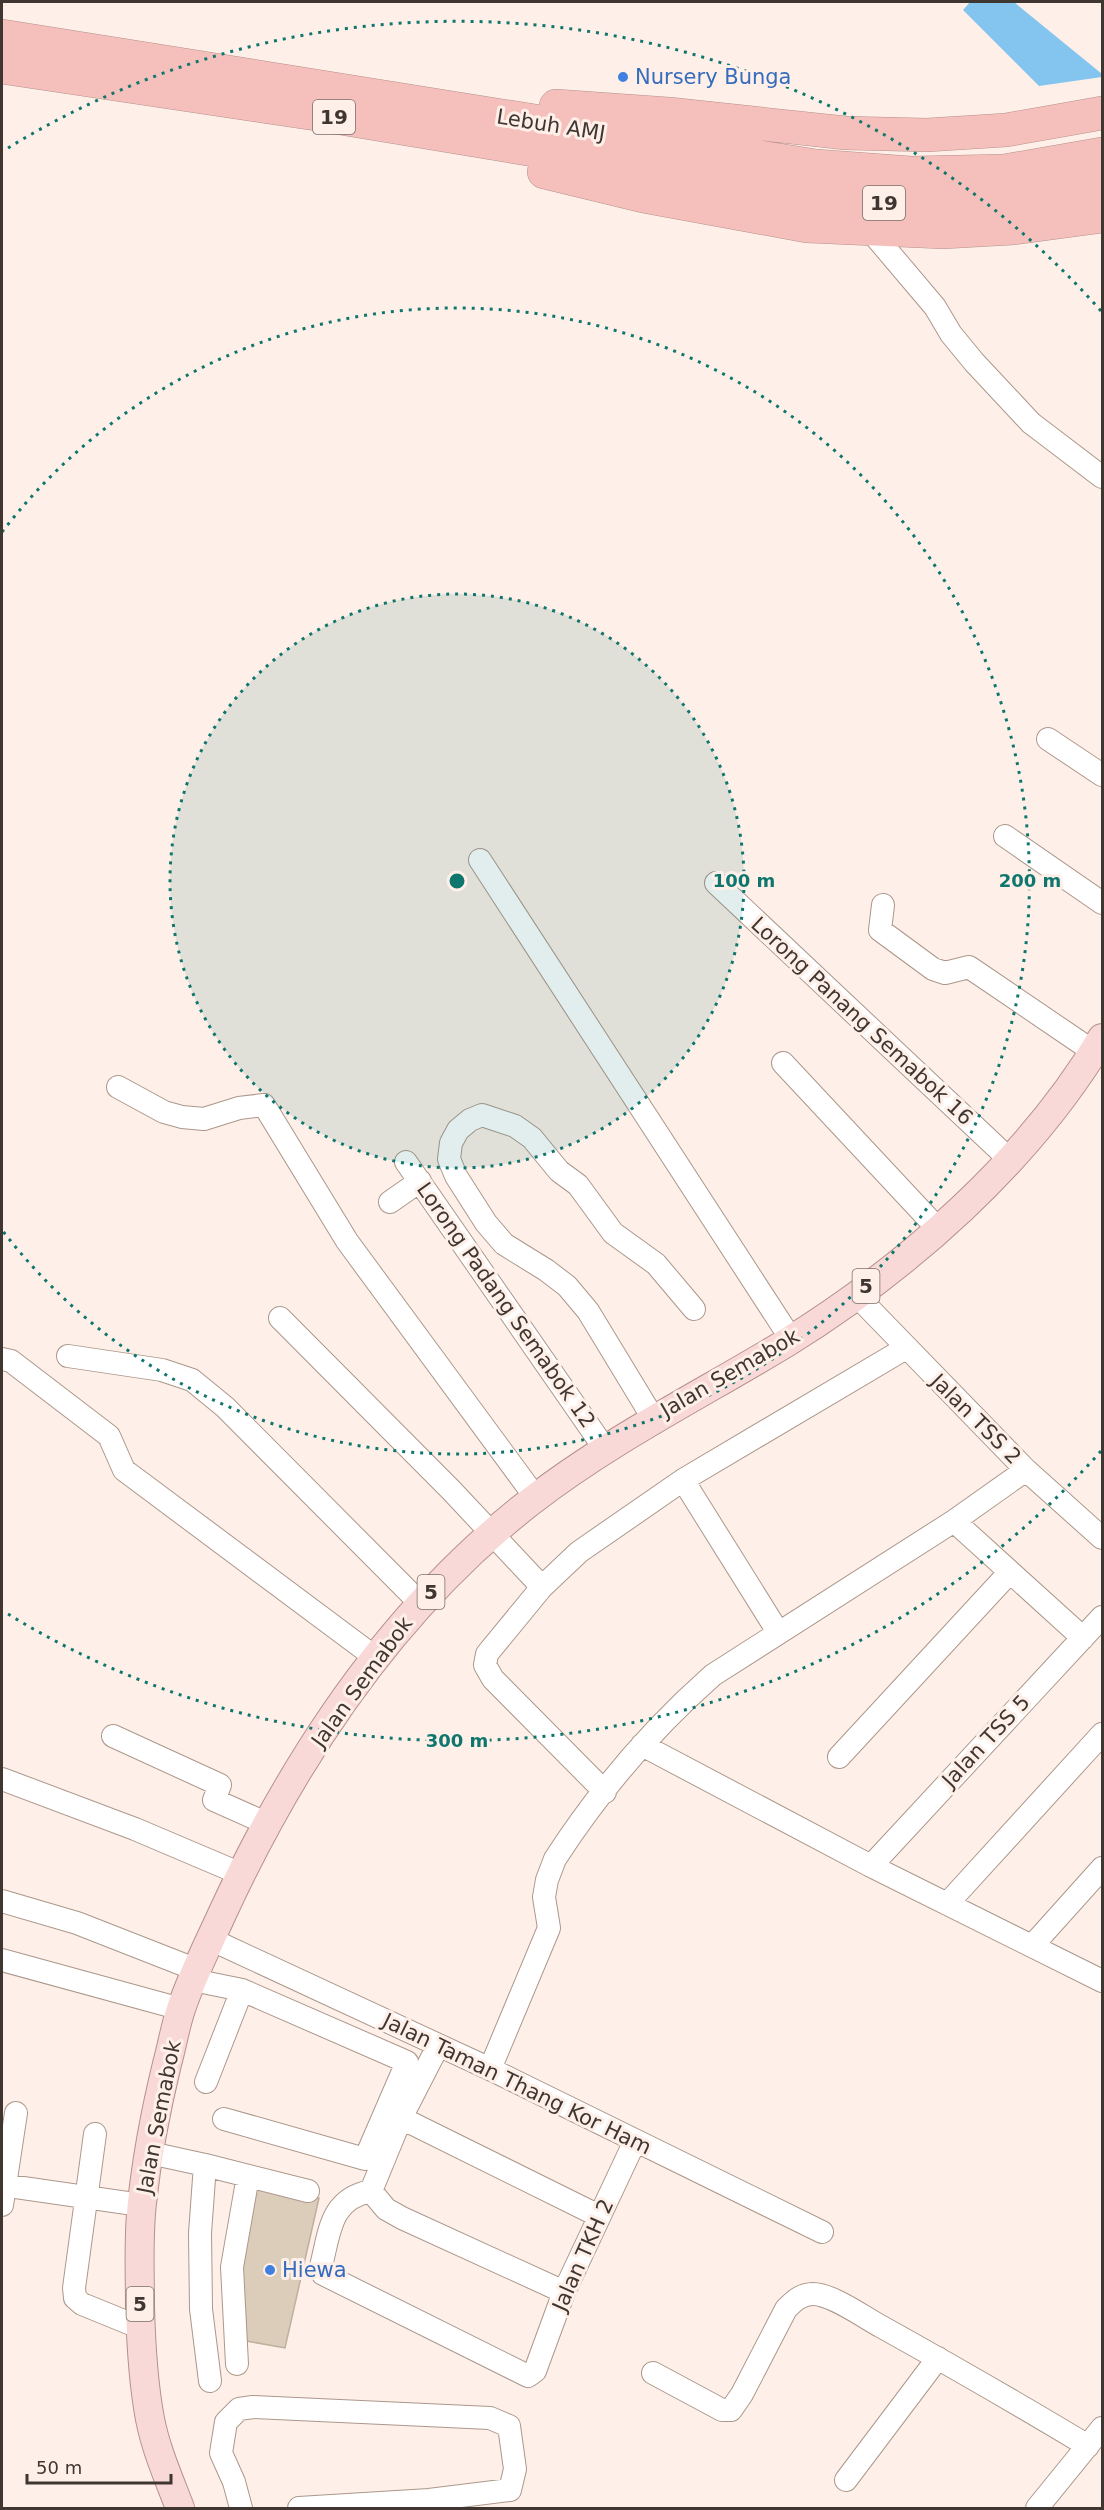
<svg xmlns="http://www.w3.org/2000/svg" width="1104" height="2510" viewBox="0 0 1104 2510" font-family="'DejaVu Sans',sans-serif">
<rect width="100%" height="100%" fill="#fef0e8"/>
<!-- water -->
<path fill="#84c5f0" d="M970,2h44l88,72v3l-63,9 -76,-76z"/>
<!-- building -->
<path fill="#dbcdb9" stroke="#beb09e" stroke-width="1.5" d="M250,2186l69,12 -34,150 -44,-8 1,-117z"/>
<g fill="none" stroke-linecap="round" stroke-linejoin="round">
<!-- minor casing -->
<g stroke="#ac978b" stroke-width="24">
<path id="minor" d="M869,229l66,78 16,27 23,28 57,61 71,54
M1048,739l54,36
M1005,836l97,67
M480,860l311,479
M716,883l293,276
M883,905l-3,25 53,39 12,4 24,-6 125,85
M783,1063l156,167
M118,1087l46,25 18,5 22,2 35,-11 25,-3 83,136 189,257
M406,1162l199,287
M390,1202l30,-21
M855,1294l171,176 76,68
M280,1318l172,173 90,96
M68,1356l94,14 30,10 33,27 195,196
M2,1359l9,2 98,75 15,34 252,188
M653,1418l-65,-107 -21,-25 -21,-16 -42,-26 -18,-21 -30,-47 -7,-17 2,-16 7,-13 12,-10 12,-5 33,11 17,12 27,33 19,14 35,48 43,31 38,45
M683,1480l95,152
M954,1521l129,117
M113,1736l107,49 -6,15 54,24
M642,1745l229,121 231,115
M839,1757l171,-185
M2,1779l133,50 106,45
M605,1792l-112,-113 -8,-14 2,-11 55,-67 37,-35 104,-72 223,-132
M871,1866l231,-249
M2,1901l75,22 120,47
M947,1904l155,-170
M210,1939l280,130 332,163
M1032,1946l70,-78
M2,1960l179,49
M193,1980l49,10 165,72 -42,97 -141,-40
M490,2069l59,-141 -5,-31 3,-17 8,-21c44,-68 98,-131 158,-184l241,-154 72,-51
M206,2082l36,-92
M401,2118l198,98
M95,2134l-21,154 1,10 7,6 59,24
M150,2153l55,12 103,26
M205,2165l-5,68 1,76 9,72
M2,2185l139,20
M371,2191c-41,8 -41,40 -50,75l2,8 205,102 7,-5 29,-79 71,-151
M371,2191l15,18 16,9 162,74
M371,2191l30,-73 37,-72
M2,2205l14,-92
M237,2364l-5,-97 16,-91
M653,2373l69,37h9l11,-16 44,-85c8,-8 15,-15 27,-15 19,0 52,24 69,33 70,39 138,78 206,119
M846,2480l92,-122
M241,2508l-7,-26 -13,-29 5,-31 13,-13 14,-2 237,11 19,8 6,43 -5,21 -81,10 -130,8
M1037,2508l65,-80"/>
</g>
<!-- major casing -->
<g stroke="#b5908b" stroke-width="30">
<path id="major" d="M180,2508c-11,-29 -24,-58 -30,-89 -7,-37 -9,-75 -10,-112 0,-35 -2,-70 2,-104 5,-47 14,-94 25,-139 5,-18 8,-37 14,-55 11,-33 27,-64 41,-95 72,-156 172,-306 308,-412 80,-62 170,-107 256,-159 121,-75 243,-182 316,-305"/>
</g>
<!-- highway casing -->
<g stroke="#b5908b" stroke-width="34">
<path id="highway" d="M2,36l814,130 95,7 93,-2 98,-17
M2,67l314,47 489,81 100,10 102,-5 95,-14
M556,106l113,8 177,19 81,2 79,-5 96,-17
M544,172l99,24 164,30 136,6 71,-4 88,-12"/>
</g>
<!-- minor -->
<use href="#minor" stroke="#fff" stroke-width="22"/>
<!-- major -->
<use href="#major" stroke="#f9d9d7" stroke-width="28"/>
<!-- highway -->
<use href="#highway" stroke="#f5c0bc" stroke-width="33"/>
</g>
<!-- distance rings -->
<circle cx="457" cy="881" r="287" fill="#0f766e" fill-opacity=".12"/>
<g fill="none" stroke="#0f766e" stroke-width="3" stroke-dasharray="3 6">
<circle cx="457" cy="881" r="287"/>
<path d="M2 532A573 573 0 1 1 2 1230"/>
<path d="M1101 1451A860 860 0 0 1 8 1614M8 148A860 860 0 0 1 1101 311"/>
</g>
<!-- markers -->
<g fill="#3f7fe0" stroke="#fef0e8" stroke-width="2">
<circle cx="623" cy="77" r="6"/>
<circle cx="270" cy="2270" r="6"/>
</g>
<g text-anchor="middle" stroke-width="6" stroke-linejoin="round" paint-order="stroke">
<!-- shield labels -->
<g fill="#fef0e8" stroke="#786e68" stroke-width="1.5">
<rect x="313" y="100" width="42" height="34" rx="4.5"/>
<rect x="863" y="186" width="42" height="34" rx="4.5"/>
<rect x="852.5" y="1269" width="27" height="34" rx="4.5"/>
<rect x="417.5" y="1575" width="27" height="34" rx="4.5"/>
<rect x="126.5" y="2287" width="27" height="34" rx="4.5"/>
</g>
<g font-size="20" font-weight="bold" fill="#3f3631">
<text x="334" y="124">19</text>
<text x="884" y="210">19</text>
<text x="866" y="1293">5</text>
<text x="431" y="1599">5</text>
<text x="140" y="2311">5</text>
</g>
<!-- shop labels -->
<g font-size="21" fill="#366cbe" stroke="#fef0e8" text-anchor="start">
<text x="635" y="84">Nursery Bunga</text>
<text x="282" y="2277">Hiewa</text>
</g>
<!-- street labels -->
<g font-size="21" fill="#3f3631" stroke="#fef0e8">
<text transform="translate(551 125) rotate(9)" y="7">Lebuh AMJ</text>
<text transform="translate(862 1021) rotate(43)" y="7">Lorong Panang Semabok 16</text>
<text transform="translate(506 1305) rotate(55)" y="7">Lorong Padang Semabok 12</text>
<text transform="translate(730 1373) rotate(-30)" y="7">Jalan Semabok</text>
<text transform="translate(976 1419) rotate(45)" y="7">Jalan TSS 2</text>
<text transform="translate(362 1682) rotate(-54)" y="7">Jalan Semabok</text>
<text transform="translate(986 1741) rotate(-47)" y="7">Jalan TSS 5</text>
<text transform="translate(517 2084) rotate(26)" y="7">Jalan Taman Thang Kor Ham</text>
<text transform="translate(159 2117) rotate(-79)" y="7">Jalan Semabok</text>
<text transform="translate(583 2255) rotate(-66)" y="7">Jalan TKH 2</text>
</g>
</g>
<circle cx="457" cy="881" r="9" fill="#0f766e" stroke="#fef0e8" stroke-width="3"/>
<g font-size="18" text-anchor="middle" font-weight="bold" fill="#0f766e" stroke="#fef0e8" stroke-width="6" stroke-linejoin="round" paint-order="stroke">
<text x="744" y="887">100 m</text>
<text x="1030" y="887">200 m</text>
<text x="457" y="1747">300 m</text>
</g>
<!-- border -->
<rect width="1104" height="2510" fill="none" stroke="#3f3631" stroke-width="6"/>
<!-- scale -->
<path d="M27 2474v9h144v-9" fill="none" stroke="#3f3631" stroke-width="3"/>
<text x="36" y="2474" font-size="18" fill="#3f3631" stroke="#fef0e8" stroke-width="4.5" paint-order="stroke">50 m</text>
</svg>
